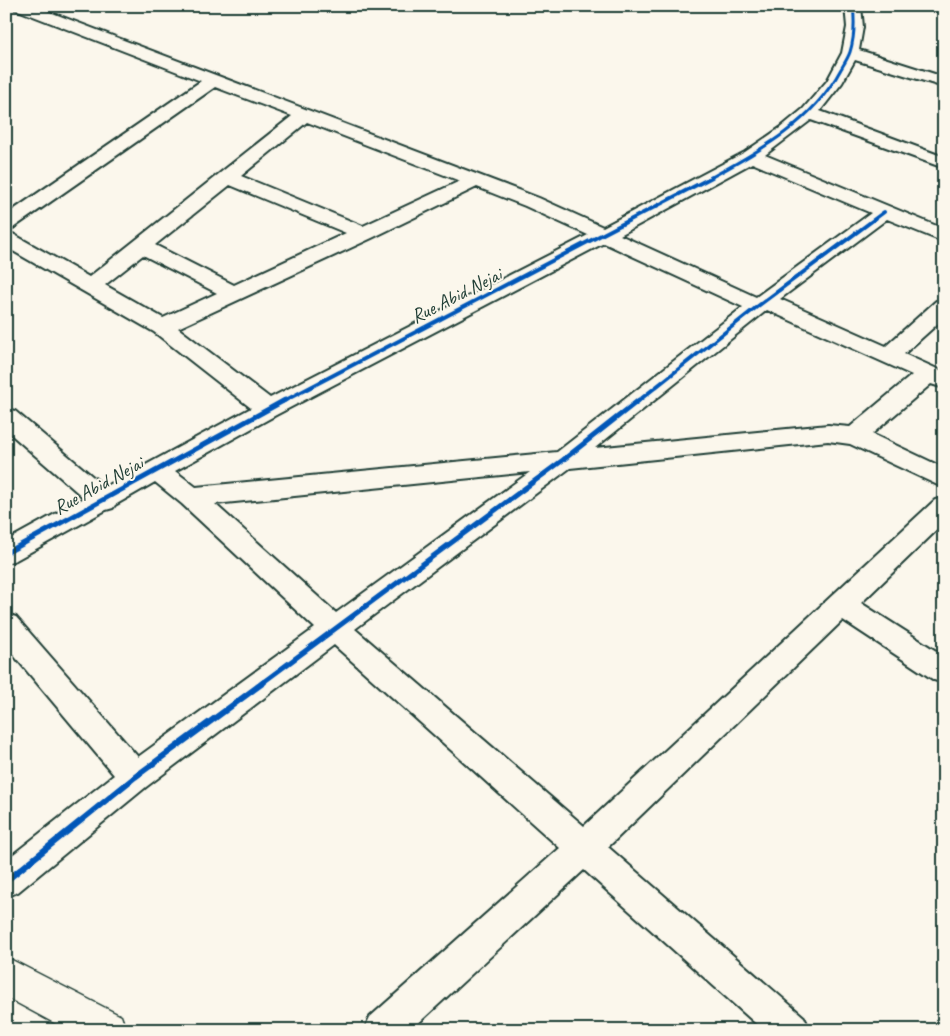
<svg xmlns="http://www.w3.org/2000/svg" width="950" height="1036" viewBox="0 0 950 1036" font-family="Caveat,sans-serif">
<rect width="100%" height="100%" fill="#fbf7ec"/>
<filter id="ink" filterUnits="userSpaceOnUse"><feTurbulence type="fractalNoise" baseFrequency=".02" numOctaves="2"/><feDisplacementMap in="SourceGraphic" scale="10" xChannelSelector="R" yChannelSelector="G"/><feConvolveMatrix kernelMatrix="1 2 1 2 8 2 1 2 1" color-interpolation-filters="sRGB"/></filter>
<g filter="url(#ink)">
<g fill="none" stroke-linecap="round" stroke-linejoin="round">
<!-- minor casing -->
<g stroke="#1f3d34" stroke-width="4">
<path id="minor" d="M13,6h21l505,192 64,29 142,-75 35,-24 23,-19 24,-28 15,-28 5,-26 -2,-21h16l2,21 -4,23 85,27v10l-89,-27 -13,23 -22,28 124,46v11l-133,-48 -46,35 179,74v13l-57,-23 -107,80 106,47 50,-45 8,-1v18l-40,36 40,18v16l-13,-4 -59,50 72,34v20l-94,-44 -22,-3 -258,27 -215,161 229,197 351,-326 9,-2v25l-83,80 83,53v27l-10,-3 -91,-60 -235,227 196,170 6,13h-47l-179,-160 -173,160h-47l6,-13 190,-169 -226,-203 -188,142 -128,105 -12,5v-37l108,-85 -108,-129v-32l10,3 122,140 177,-129 -133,-124 -27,-22 -40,23 -2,3 -7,2 -90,50 -10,3v-22l78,-43 -78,-68v-21l9,2 90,76 146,-79 -97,-76 -148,-85v-15l7,2 76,43 203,-161 -77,-29 -202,141 -7,2v-15l195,-134 -186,-72zM307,122l153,59 -97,45 -122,-50zM752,163l119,50 -115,84 -136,-62zM230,185l116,48 -112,52 -79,-40zM477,187l48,19 63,29 -318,163 -92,-70 194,-90zM604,243l139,64 -186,145 -361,35 -21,-16 101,-56zM143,255l74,38 -54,25 -58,-33zM767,310l145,65 -62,52 -22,-2 -233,23zM530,472l-194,141 -121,-109z"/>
</g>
<!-- secondary casing -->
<g stroke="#1f3d34" stroke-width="3">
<path id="secondary" d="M6,957l115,59 5,14h-59l-61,-33z"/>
</g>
<!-- minor -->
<use href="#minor" fill="#fbf7ec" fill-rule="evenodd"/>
<!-- secondary -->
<use href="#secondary" fill="#fbf7ec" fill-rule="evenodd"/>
<!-- cycleway-far3 casing -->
<g stroke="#fbf7ec" stroke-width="5">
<path id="cycleway-far3" d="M710,178c50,-27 103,-56 131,-109 3,-5 7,-11 9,-17 5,-16 5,-30 3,-46"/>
</g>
<!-- cycleway-far2 casing -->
<g stroke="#fbf7ec" stroke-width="6">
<path id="cycleway-far2" d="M282,402l430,-225
M637,402l121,-96 126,-94"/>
</g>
<!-- cycleway-far1 casing -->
<g stroke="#fbf7ec" stroke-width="8">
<path id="cycleway-far1" d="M6,553l279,-153
M262,683l301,-223 76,-60"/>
</g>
<!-- cycleway casing -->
<g stroke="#fbf7ec" stroke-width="9">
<path id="cycleway" d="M6,881l129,-104 129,-95"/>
</g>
<!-- cycleway-far3 -->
<use href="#cycleway-far3" stroke="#0057b8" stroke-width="3"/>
<!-- cycleway-far2 -->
<use href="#cycleway-far2" stroke="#0057b8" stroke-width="4"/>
<!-- cycleway-far1 -->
<use href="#cycleway-far1" stroke="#0057b8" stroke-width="5"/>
<!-- cycleway -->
<use href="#cycleway" stroke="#0057b8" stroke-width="6"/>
</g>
</g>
<g text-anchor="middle" stroke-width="4" stroke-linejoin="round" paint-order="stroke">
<!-- street labels -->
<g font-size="20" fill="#1f3d34" stroke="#fbf7ec">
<text transform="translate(456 295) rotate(-27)" y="7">Rue Abid Nejai</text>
<text transform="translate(98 485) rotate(-29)" y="7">Rue Abid Nejai</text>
</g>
</g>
<!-- margin -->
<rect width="950" height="1036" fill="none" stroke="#fbf7ec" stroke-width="25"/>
<rect x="12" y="12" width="925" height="1011" fill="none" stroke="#1f3d34" stroke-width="2" filter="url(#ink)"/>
</svg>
